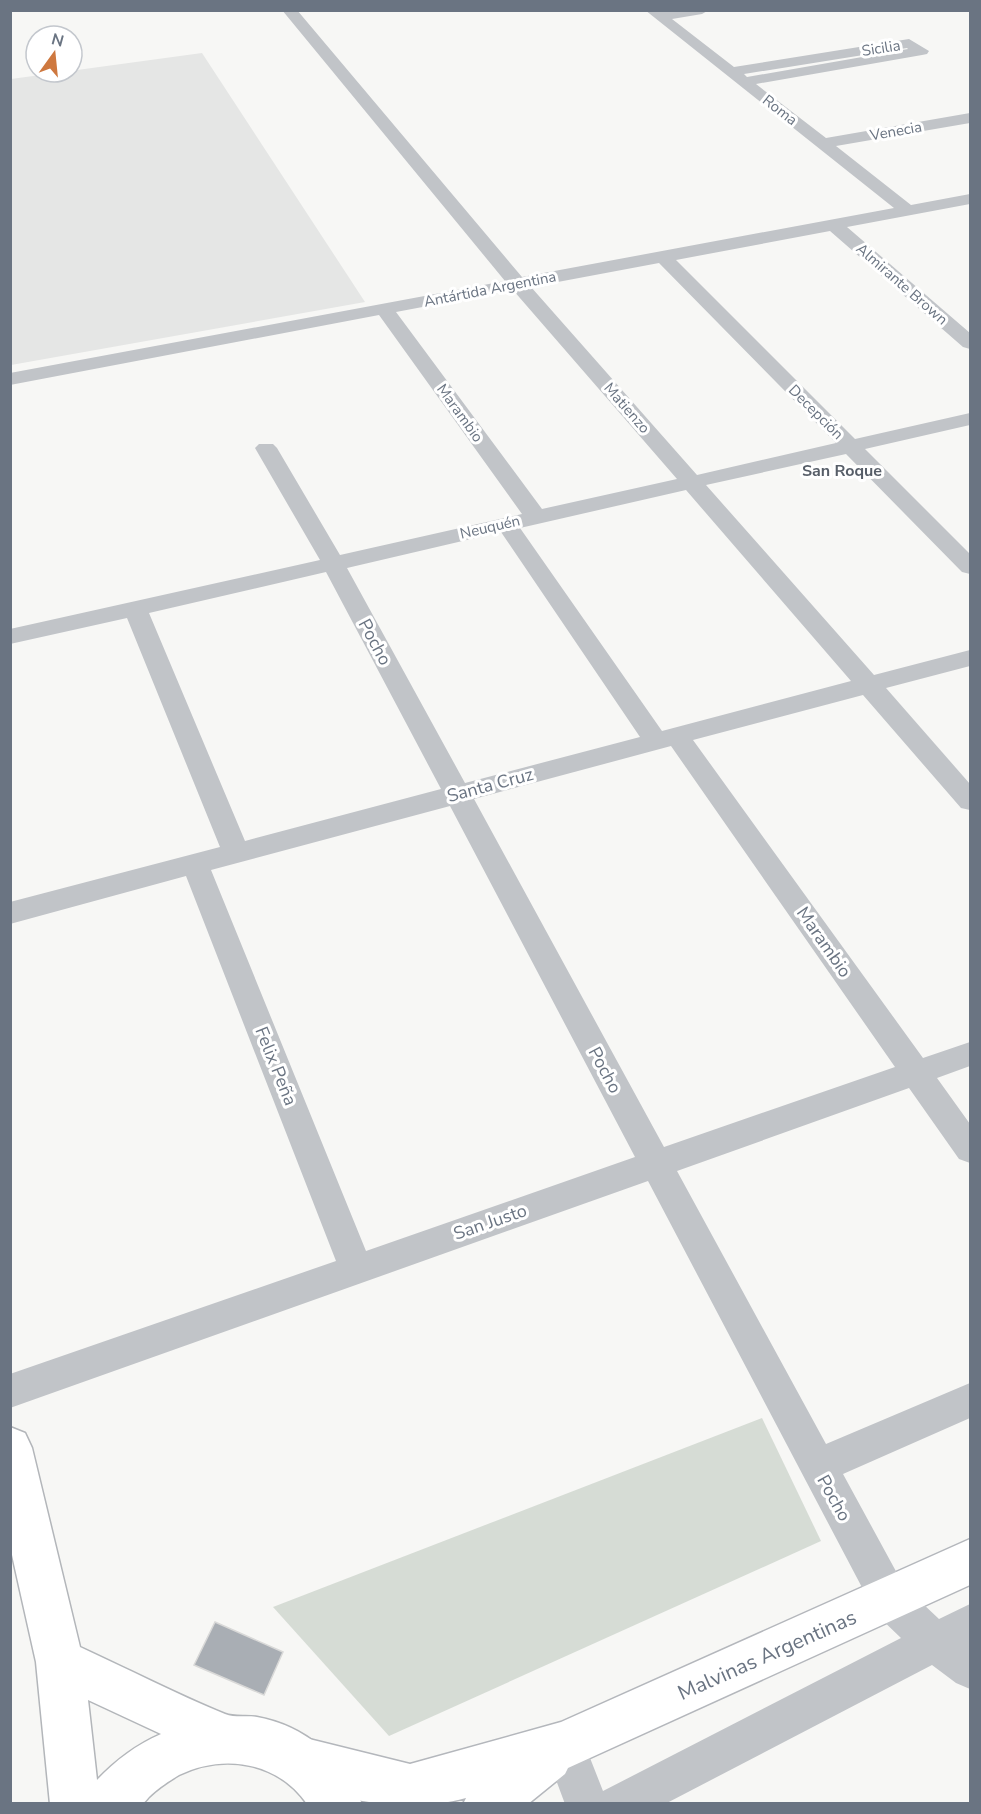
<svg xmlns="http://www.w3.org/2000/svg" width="981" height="1814" viewBox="0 0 981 1814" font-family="'Nunito Sans',sans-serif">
<rect width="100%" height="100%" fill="#f7f7f5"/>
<!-- built -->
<path fill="#e5e6e5" d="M202,53l163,249 -354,63v-286z"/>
<!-- green -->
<path fill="#d6dcd5" d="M762,1418l59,123 -432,195 -116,-129z"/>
<!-- building -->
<path fill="#a9aeb4" stroke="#d9d9d8" stroke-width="1.5" d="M215,1622l68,30 -19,43 -70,-30z"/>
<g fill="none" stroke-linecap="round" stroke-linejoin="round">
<!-- secondary casing -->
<g stroke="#b4b7bc" stroke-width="3">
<path id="secondary" d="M970,1539v46l-402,183 -3,6 -37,30h-65l3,-6c-59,16 -127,3 -182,-20l-7,-17 7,-17 17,-7 109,27 151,-42z"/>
</g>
<!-- primary casing -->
<g stroke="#b3b6ba" stroke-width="3">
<path id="primary" d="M10,1427l15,6 7,15 48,199c48,22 96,47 145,67 10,4 22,1 32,3 49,9 86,42 105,87h-55c-29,-42 -83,-51 -128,-29 -10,6 -22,14 -30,22 -2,2 -4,5 -6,6 -7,3 -80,1 -93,1l-14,-142 -26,-116zM88,1700l73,34c-25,11 -45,26 -64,46z"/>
</g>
<!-- minor -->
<path fill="#c1c4c8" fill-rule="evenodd" d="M282,10h15l225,267 372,-69 -249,-198h64l-7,4 -30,5 62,48 175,-28 20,12 -2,3 -5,1 -166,29 70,54 144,-25v10l-134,23 75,59 59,-11v10l-123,23 123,106v16l-7,-2 -133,-116 -154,29 179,179 115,-26v12l-105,24 105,105v20l-8,-2 -116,-118 -140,31 168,190 96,-25v16l-84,22 84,96v26l-9,-2 -98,-113 -170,45 230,318 47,-16v24l-33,12 33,46v39l-11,-4 -50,-71 -232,83 149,273 144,-61v35l-127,56 61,112 35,33 31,-15v85l-14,-6 -24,-18 -267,139h-100l-22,-59 6,-15 15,-6 15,6 24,61 298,-153 -25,-24 -228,-433 -638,227v-34l326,-113 -150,-385 -176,48v-22l210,-55 -93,-229 -117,26v-15l310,-69 -65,-112 4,-4h14l4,4 63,107 182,-41 -143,-199 -369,70v-12l495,-92zM907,48l1,1 -161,28 -3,-3zM659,263l177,180 -139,32 -166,-188zM513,290l164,189 -135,30 -146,-197zM686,490l165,191 -189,50 -142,-203zM501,532l139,205 -175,46 -118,-215zM326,572l115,217 -196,52 -96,-228zM671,746l224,321 -231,80 -190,-348zM450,806l185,351 -269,94 -155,-381z"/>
<!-- secondary -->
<use href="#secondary" fill="#fff" fill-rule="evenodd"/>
<!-- primary -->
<use href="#primary" fill="#fff" fill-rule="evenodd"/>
</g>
<g text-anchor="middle" stroke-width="6" stroke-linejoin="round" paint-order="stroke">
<!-- far-street labels -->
<g font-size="15" fill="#6a7482" stroke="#fff">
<text transform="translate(881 48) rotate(-9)" y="5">Sicilia</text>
<text transform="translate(780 110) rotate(38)" y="5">Roma</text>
<text transform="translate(896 131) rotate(-10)" y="5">Venecia</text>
<text transform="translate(902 284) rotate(41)" y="5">Almirante Brown</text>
<text transform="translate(490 289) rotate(-11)" y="5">Antártida Argentina</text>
<text transform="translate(627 408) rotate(49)" y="5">Matienzo</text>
<text transform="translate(816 412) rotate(45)" y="5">Decepción</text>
<text transform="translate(460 413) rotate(54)" y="5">Marambio</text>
<text transform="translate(490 527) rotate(-13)" y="5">Neuquén</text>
</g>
<!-- far-neighbourhood labels -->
<g font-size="16" font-weight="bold" fill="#575e68" stroke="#fff">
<text x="842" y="476">San Roque</text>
</g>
<!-- street labels -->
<g font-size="18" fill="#6a7482" stroke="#fff">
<text transform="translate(375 642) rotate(62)" y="6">Pocho</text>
<text transform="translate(490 785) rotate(-15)" y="6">Santa Cruz</text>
<text transform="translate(824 942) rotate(55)" y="6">Marambio</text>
<text transform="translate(276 1066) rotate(68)" y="6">Felix Peña</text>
<text transform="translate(605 1070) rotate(62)" y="6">Pocho</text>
<text transform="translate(490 1222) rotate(-19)" y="6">San Justo</text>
<text transform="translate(834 1498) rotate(61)" y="6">Pocho</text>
</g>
<!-- near-street labels -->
<g font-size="21" fill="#6a7482" stroke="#fff">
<text transform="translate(767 1655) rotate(-24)" y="7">Malvinas Argentinas</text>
</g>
</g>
<!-- border -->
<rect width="981" height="1814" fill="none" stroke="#6a7482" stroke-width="24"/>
<!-- north arrow -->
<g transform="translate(54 54) rotate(15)"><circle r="28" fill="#ffffff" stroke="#c3c7cd" stroke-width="1.5"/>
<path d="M0-4.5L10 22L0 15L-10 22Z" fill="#ce783f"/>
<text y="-9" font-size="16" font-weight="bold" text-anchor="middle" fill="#6a7482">N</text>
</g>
</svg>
